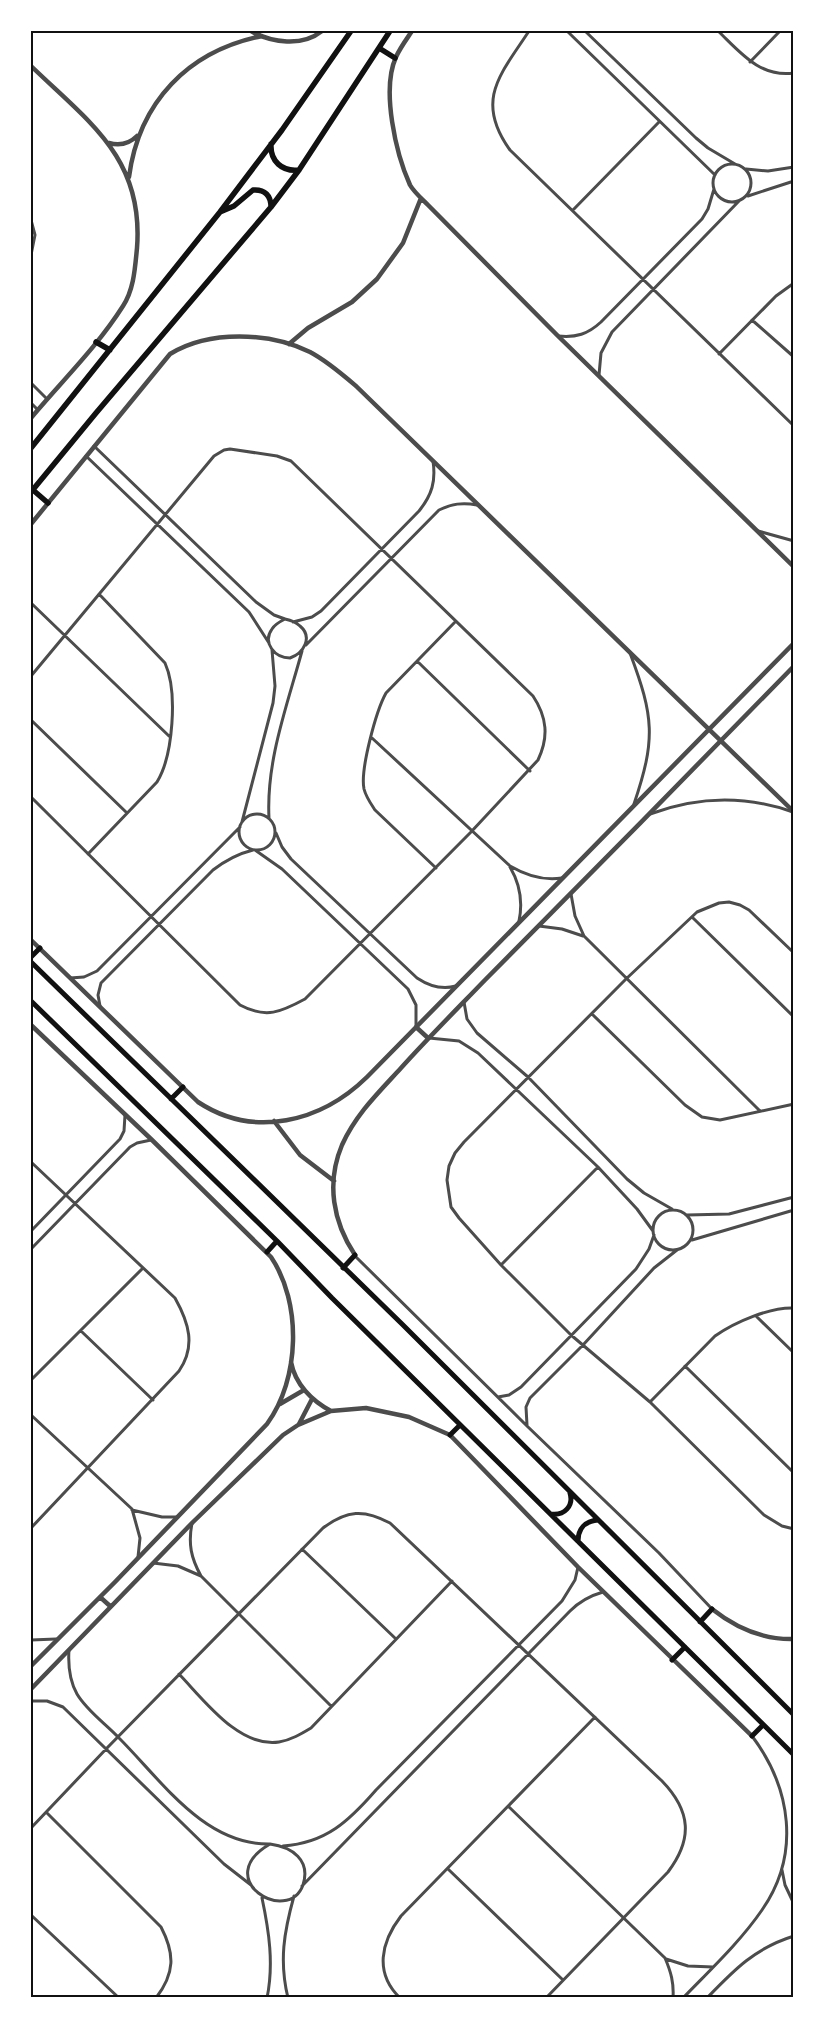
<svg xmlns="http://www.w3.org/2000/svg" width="825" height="2029" viewBox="0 0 825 2029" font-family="'Alegreya Sans',sans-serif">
<rect width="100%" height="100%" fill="#fff"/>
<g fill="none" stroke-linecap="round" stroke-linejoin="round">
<!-- minor -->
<path stroke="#4c4c4c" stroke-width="3" d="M529,31c-28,43 -55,69 -19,119l284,276
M567,31l148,144
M585,31l111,107 12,10 27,16
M718,31c22,21 42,47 76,42
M750,62l30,-31
M713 183a19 19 0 1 1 38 0a19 19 0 1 1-38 0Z
M746,169l22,2 26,-4
M748,196l46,-15
M573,210l86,-88
M31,220l4,15 -4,20
M752,320l42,37
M558,336c18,2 30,-2 43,-14l101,-103 6,-10 6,-20
M719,354l57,-58 18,-13
M599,375l2,-22 11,-21 127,-131
M31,383l16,16
M31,403l7,7
M94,446l162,156 18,13 11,4
M86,456l163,156 20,31
M758,531l36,10
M31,603l138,133
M285,619c5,1 11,3 15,7 13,11 4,27 -10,32 -15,0 -28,-15 -18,-29 3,-5 9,-8 13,-10z
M293,622l19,-5 9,-6 98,-100c13,-16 17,-30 14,-50
M306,645l133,-135c13,-6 23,-8 38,-5
M630,653c24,64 26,86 4,151
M417,661l113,110
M31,676l183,-220 10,-6 6,-1 47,7 14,5 242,235c14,21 16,41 5,64l-67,72 -166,167c-24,13 -39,20 -65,6l-209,-208
M31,720l96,93
M372,738l138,128c17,10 33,15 52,12
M239 832a18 18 0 1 1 36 0a18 18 0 1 1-36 0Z
M650,814c48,-18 95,-19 143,-2
M269,818c-3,-57 18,-112 33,-167
M242,822l31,-119 2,-17 -3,-36
M276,833l6,14 9,12 126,119c12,8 25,12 39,8
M255,850l27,19 126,120 8,16v22
M88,854l69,-72c16,-26 21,-90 8,-119l-66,-69
M510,867c10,17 13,35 9,54
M436,868l-61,-58c-4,-6 -9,-13 -11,-21 -4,-19 12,-78 22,-96l70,-72
M571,894l4,22 9,20 176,175
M692,917l102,100
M539,926l23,3 21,7
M794,953l-45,-43 -9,-5 -11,-3 -10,1 -22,9 -71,67 -162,163 -9,11 -6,13 -2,14 4,27 8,11 42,47 70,70 79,67 114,113 18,11 12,3
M70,978l14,-1 13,-6 143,-144
M464,1002l3,17 10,14 51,44 99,102 17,14 28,16
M100,1006l-2,-11 3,-12 112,-113c13,-10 24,-16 40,-20
M592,1014l93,91 17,12 18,3 74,-16
M429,1038l30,3 19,12 120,114 39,42 16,22
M31,1162l144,136c14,25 21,48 4,73l-148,157
M653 1230a20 20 0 1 1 40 0a20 20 0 1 1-40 0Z
M687,1215l42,-1 65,-17
M31,1231l89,-92 4,-8 1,-16
M692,1240l102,-30
M31,1249l99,-102 7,-4 14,-3
M355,1256l172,170 132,127 53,56
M501,1265l97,-98
M756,1316l38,37
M81,1331l72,69
M685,1366l109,107
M31,1380l112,-112
M498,1397l11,-2 12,-8 115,-118 13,-20 5,-14
M650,1402l65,-66c20,-14 55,-29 79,-28
M31,1415l101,94 8,29 -2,19
M527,1425l-1,-18 4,-9 53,-53 71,-77 23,-18
M132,1510l30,7h15
M192,1523c-4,21 -1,35 9,53l130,130
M302,1549l94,90
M153,1563l25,3 23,10
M31,1640l25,-1
M69,1650c-1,15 0,30 8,44 10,17 29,30 42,44 43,43 85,107 151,106
M179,1674c25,26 60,74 100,68 12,-2 22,-8 32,-14l141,-147
M31,1701h16l16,6 161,157 27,21
M509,1807l156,151c6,14 9,25 8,40
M47,1813l114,114c14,27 14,46 -5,71
M31,1828l76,-80 216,-220c24,-18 41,-19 67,-5l272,258c29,30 31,58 6,91l-122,126
M270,1844c22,3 41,16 33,41 -15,41 -93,-6 -33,-41z
M283,1846c43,-3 66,-25 93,-56l186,-189 13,-21 3,-13
M448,1869l115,111
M782,1870l3,15 9,19
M302,1886l268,-275c10,-10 19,-15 33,-19
M262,1898c7,33 12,66 5,100
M31,1915l88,83
M666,1959l22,7 25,1
M288,1998c-9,-37 -4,-66 6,-102
M400,1998c-26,-25 -19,-56 1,-82l194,-199
M683,1998c27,-28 57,-56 79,-88 39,-56 29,-122 -10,-174
M707,1998c27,-28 48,-50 87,-62"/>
<!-- tertiary -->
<path stroke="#4c4c4c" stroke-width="4.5" d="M251,31c21,12 51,16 71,0
M412,31c-6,9 -12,17 -16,26 -15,33 0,97 14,128 4,7 12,14 18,20l130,131 236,231
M31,66c58,56 113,92 106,182 -2,20 -3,41 -14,58 -26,41 -61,75 -92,112
M109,143c11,3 20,1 28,-7
M129,177c10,-75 59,-126 133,-141
M289,344l19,-16 44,-26 25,-23 26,-36 18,-45
M31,524l139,-170c39,-24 99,-22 140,-2 17,9 32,22 46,34l438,426
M31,940l167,162c56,37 123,20 169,-25l427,-434
M31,1025l121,115 119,117c31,46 29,122 -4,167l-152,158 -84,84
M416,1027l12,11
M274,1121l26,34 34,26
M355,1255c-22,-33 -29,-72 -13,-110 14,-31 37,-53 59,-77 27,-30 56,-59 84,-88 103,-104 207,-209 309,-314
M291,1362c4,22 21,39 40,49
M280,1404l24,-14
M299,1424l13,-25
M100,1597l10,9
M712,1609c24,19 50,31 82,30
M31,1689l162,-167 90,-87 15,-10 33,-14 35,-3 43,9 41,18 128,132 174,169"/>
<!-- secondary -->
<path stroke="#111" stroke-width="5" d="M31,957l9,-9
M31,962l371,362 392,391
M31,1001l246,240 55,57 462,457
M171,1099l12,-12
M267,1252l10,-11
M343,1268l12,-13
M450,1435l10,-10
M551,1514c13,2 23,-8 19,-21
M578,1541c0,-12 7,-20 20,-21
M700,1622l12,-13
M672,1660l13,-13
M752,1736l11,-11"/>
<!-- primary -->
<path stroke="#111" stroke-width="5.5" d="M379,48l16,10
M271,144c-1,17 11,28 28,26
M220,212l14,-6 19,-16c12,-1 18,6 18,17
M96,342l14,8
M31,448l189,-236 62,-82 69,-99
M33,490l15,13
M31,492l65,-79 175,-206 28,-37 91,-139"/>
</g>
<!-- border -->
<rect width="825" height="2029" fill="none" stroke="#ffffff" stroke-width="65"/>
<rect x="32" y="32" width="760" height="1964" fill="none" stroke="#111" stroke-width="2"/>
</svg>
